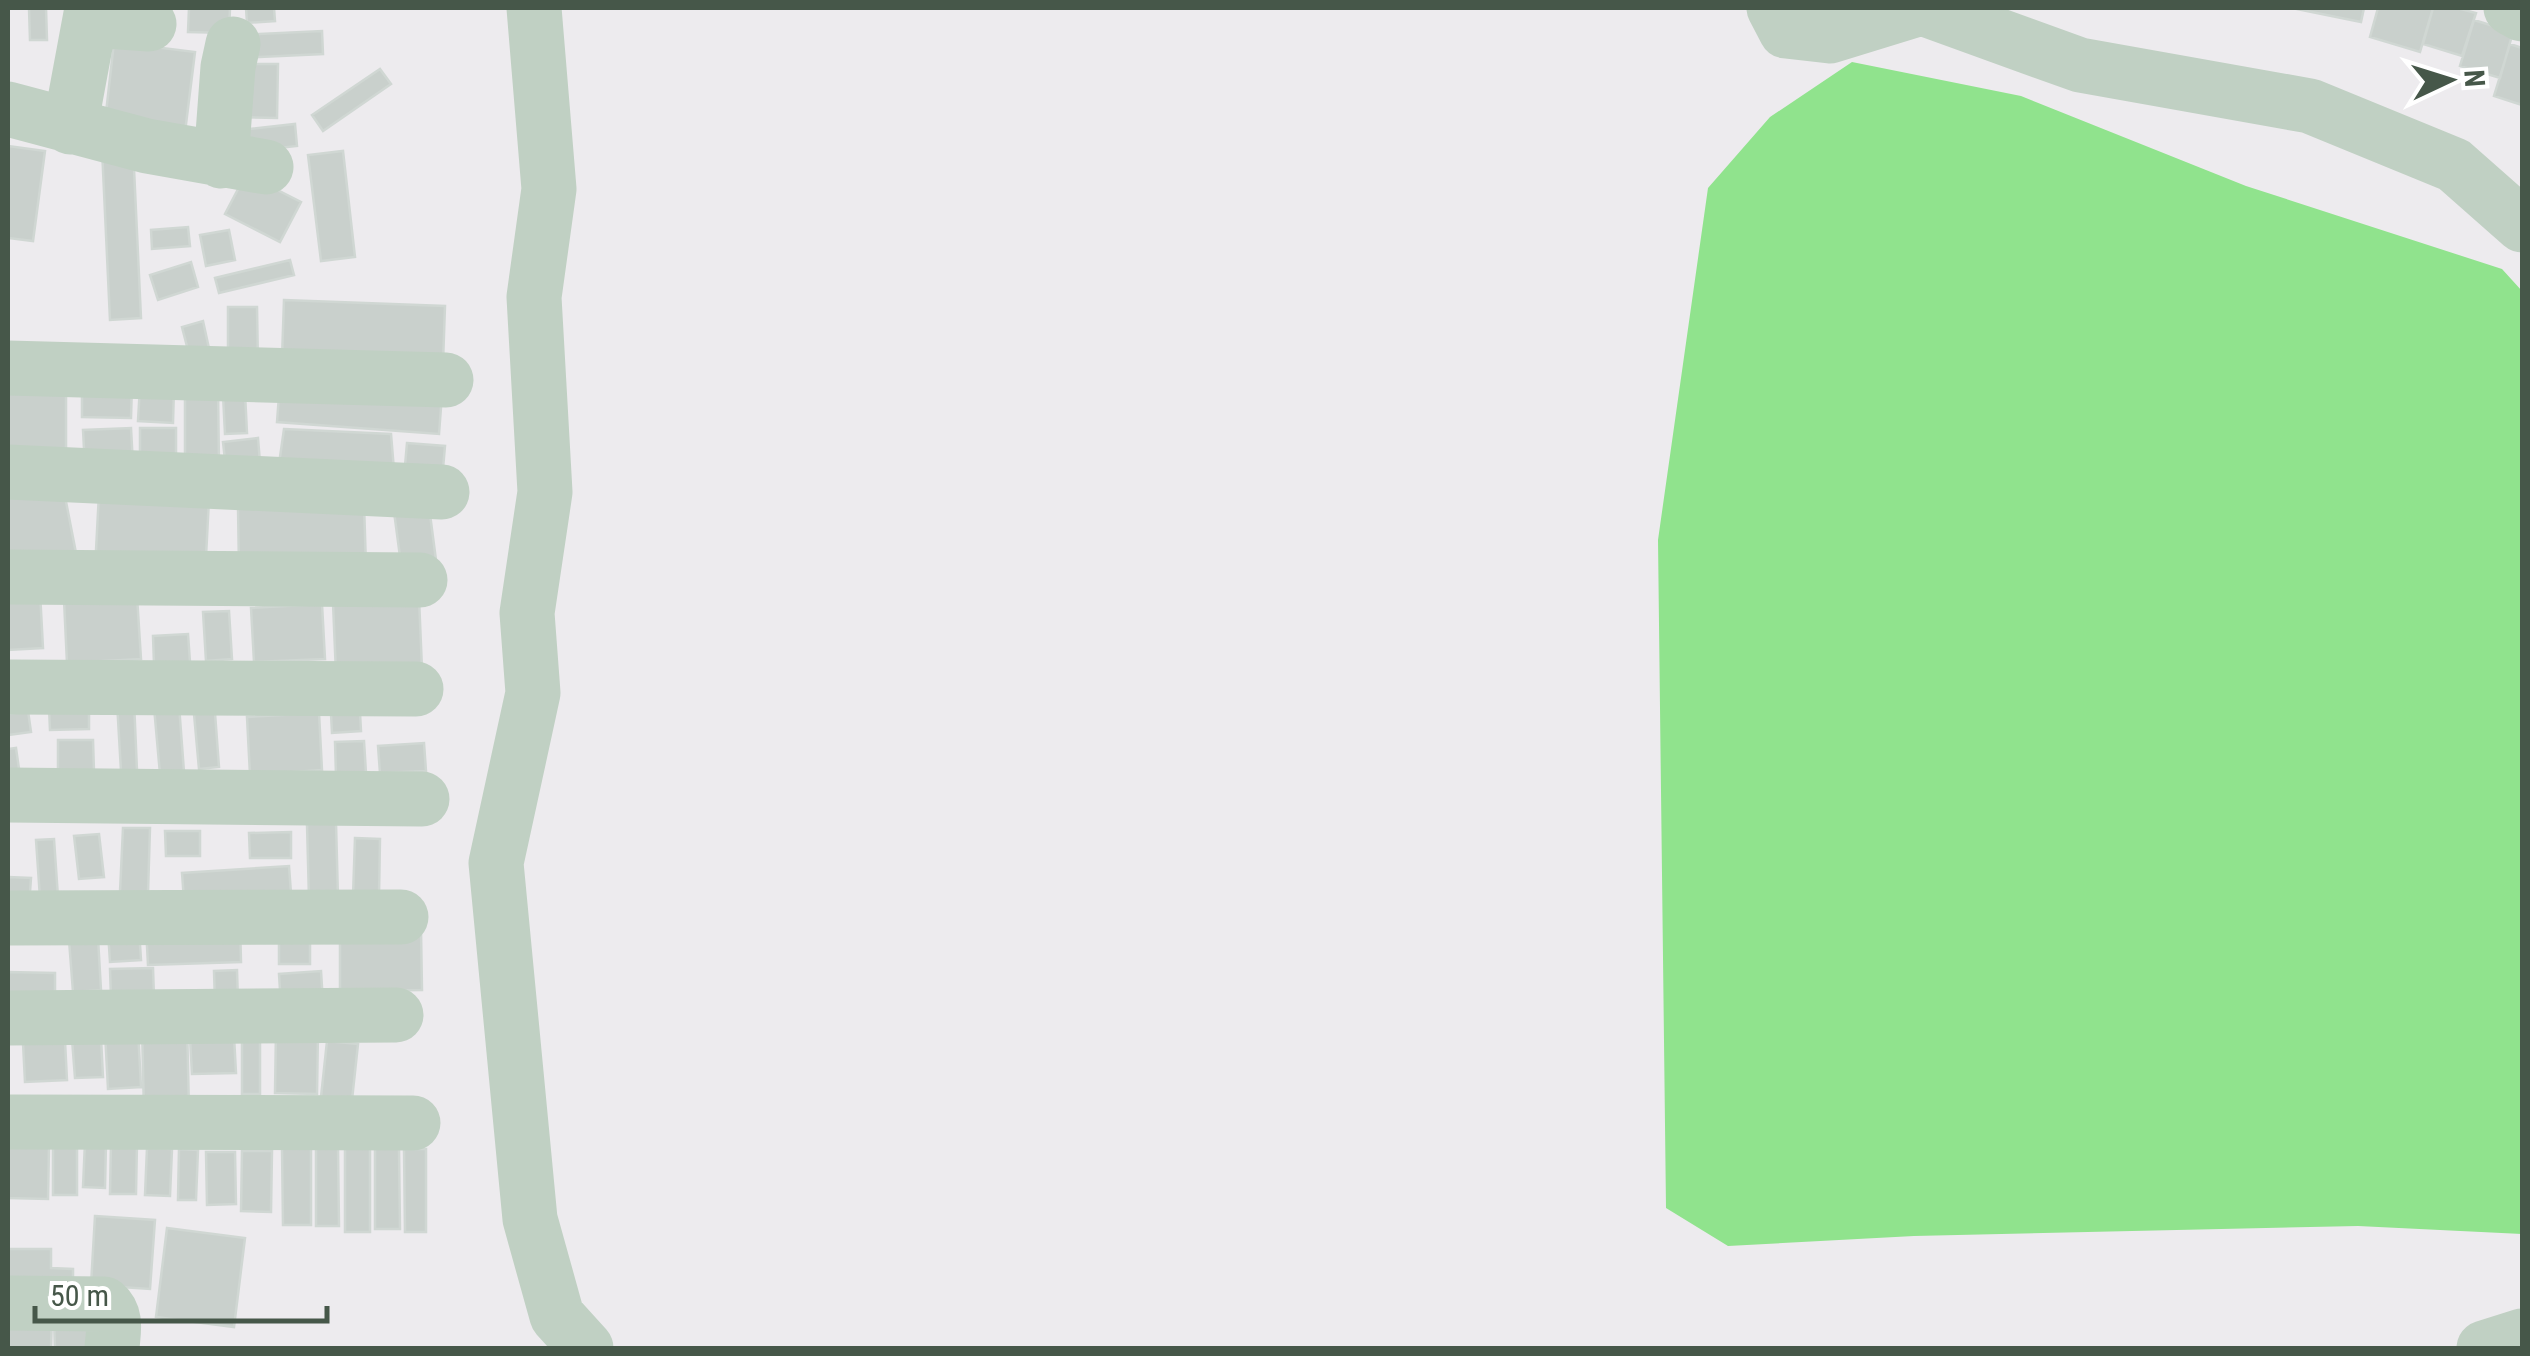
<svg xmlns="http://www.w3.org/2000/svg" width="2530" height="1356" viewBox="0 0 2530 1356" font-family="'Roboto Condensed',sans-serif">
<rect width="100%" height="100%" fill="#edebee"/>
<!-- water -->
<path fill="#90e38d" d="M1852,62l169,34 225,90 256,83 20,22v943l-164,-8 -444,10 -186,10 -62,-38 -8,-668 50,-352 62,-71z"/>
<!-- building -->
<path fill="#c9d0cc" stroke="#d0d7d3" stroke-width="2.5" d="M29,8h17l1,32h-17z
M189,8h41l-1,25 -41,-1z
M246,8h28l1,13 -28,2z
M2292,8h72l-3,14z
M2378,8h55l-13,44 -50,-15z
M2433,8h24l19,5 -14,43 -39,-12z
M2474,20l39,12 -13,46 -40,-12z
M322,31l1,23 -84,4 -1,-23z
M114,42l81,10 -11,88 -80,-9z
M2510,44l12,4v57l-28,-9z
M238,64h40l-1,54 -40,-1z
M380,69l11,15 -68,47 -11,-16z
M295,124l2,22 -63,7 -3,-22z
M8,146l37,5 -12,90 -25,-3z
M133,147l8,171 -31,2 -8,-171z
M343,151l12,106 -34,4 -13,-106z
M246,174l55,28 -21,40 -55,-28z
M188,227l2,19 -38,3 -1,-19z
M229,230l6,30 -29,6 -6,-31z
M290,260l4,15 -75,18 -4,-15z
M191,262l7,25 -40,13 -8,-25z
M284,300l161,6 -2,57 -161,-5z
M228,307h29l1,58h-30z
M203,321l7,32 -20,5 -8,-31z
M8,377h58v77l-58,1z
M280,382l162,12 -3,40 -162,-12z
M82,384l50,1 -1,33 -49,-1z
M140,386l34,2 -1,35 -35,-2z
M185,388h33l1,79h-34z
M245,393l2,40 -22,1 -2,-39z
M131,428l2,37 -48,2 -2,-37z
M140,428h36v39h-36z
M284,429l107,5 3,36 -117,8z
M258,438l3,37 -34,3 -4,-36z
M407,443l38,3 -3,34 -38,-3z
M62,481l14,72 -68,12v-74z
M99,493l110,6 -4,77 -110,-6z
M428,499l8,61 -35,4 -8,-60z
M364,504l2,62 -127,3 -1,-62z
M40,592l3,56 -35,2v-56z
M137,596l4,63 -74,4 -3,-63z
M419,598l3,71 -86,5 -3,-71z
M322,604l3,55 -71,3 -3,-54z
M229,611l3,48 -26,2 -3,-49z
M188,634l2,28 -36,2 -1,-28z
M134,701l3,70h-16l-4,-69z
M179,705l5,67 -24,2 -6,-67z
M89,706v23l-39,1 -1,-23z
M28,711l3,21 -23,3v-21z
M215,713l4,54 -20,2 -5,-55z
M319,713l3,57 -72,5 -3,-58z
M360,713l1,18 -29,2 -1,-19z
M58,740h35l1,32h-36z
M364,741l2,32 -30,2 -1,-33z
M424,743l2,28 -46,2 -2,-27z
M16,748l3,21 -11,2v-22z
M336,823l2,75 -29,1 -2,-75z
M123,828h27l-2,65 -28,-1z
M165,831h35v25h-34z
M291,832v26h-41l-1,-25z
M99,834l5,43 -25,2 -5,-43z
M355,838l25,1 -1,57h-26z
M54,839l4,58 -18,1 -4,-58z
M289,866l3,41 -107,7 -3,-41z
M8,877l23,1 -2,28 -21,-2z
M240,924l1,38 -93,3 -2,-38z
M139,929l2,31 -31,2 -2,-31z
M421,930l1,60 -82,1v-60z
M279,936h31v28h-31z
M98,938l3,52 -28,2 -4,-52z
M153,968l1,29 -43,1 -1,-29z
M237,970l1,32 -23,1 -1,-32z
M321,971l2,32 -42,3 -2,-32z
M8,972l47,1v30l-47,-1z
M187,1024l2,86 -45,2 -2,-87z
M138,1030l3,57 -33,2 -3,-57z
M276,1030l42,1 -1,63 -42,-1z
M242,1031l18,1v62h-18z
M234,1036l2,37 -44,1 -2,-36z
M101,1038l2,39 -28,1 -3,-39z
M65,1041l2,39 -42,2 -2,-39z
M327,1041l31,3 -6,56 -31,-3z
M85,1142l21,1 -1,45 -22,-1z
M111,1142l26,1 -1,51h-26z
M53,1143l24,1v51h-24z
M8,1146h41l-1,53 -40,-1z
M316,1147h22l1,79h-23z
M147,1148l25,1 -2,47 -25,-1z
M282,1148h29v77h-28z
M345,1148h25v84h-25z
M375,1148h24l1,81h-25z
M179,1149l19,1 -2,50h-18z
M404,1149h22v83h-21z
M242,1151h30l-1,61 -30,-1z
M206,1152h29l1,52 -29,1z
M95,1216l60,4 -5,69 -59,-4z
M167,1228l78,10 -11,89 -78,-10z
M8,1249h43v19l22,1v27h-65z
M8,1310l44,3 -1,35h-43z
M106,1319l2,29h-53l-1,-28z"/>
<g fill="none" stroke-linecap="round" stroke-linejoin="round">
<!-- minor -->
<path stroke="#c0d0c3" stroke-width="55" d="M534,8l15,181 -15,108 11,195 -18,121 6,80 -37,170 34,356 27,97 29,32
M1774,8l12,23 44,5 91,-28
M1922,8l158,57 230,41 144,59 68,60
M2511,8l11,6
M8,109l139,37 119,21
M70,127l21,-113 15,7 43,3
M221,161l7,-94 5,-23
M8,368l438,12
M8,472l434,20
M8,577l412,3
M8,687l408,2
M8,795l414,4
M8,918l393,-1
M8,1018l388,-3
M8,1122l405,1
M8,1303l96,1c14,12 9,28 8,44
M2484,1348l38,-12"/>
</g>
<!-- border -->
<rect width="2530" height="1356" fill="none" stroke="#465749" stroke-width="20"/>
<!-- north arrow -->
<g transform="translate(2450 80) rotate(86)" stroke="#ffffff" stroke-width="8" paint-order="stroke">
<path d="M0-8L18 38L0 25L-18 38Z" fill="#465749"/>
<text y="-15" font-size="28" font-weight="bold" text-anchor="middle" fill="#465749">N</text>
</g>
<!-- scale -->
<path d="M35 1306v15h292v-15" fill="none" stroke="#465749" stroke-width="5"/>
<text x="50" y="1306" font-size="30" fill="#465749" stroke="#ffffff" stroke-width="8" paint-order="stroke">50 m</text>
</svg>
